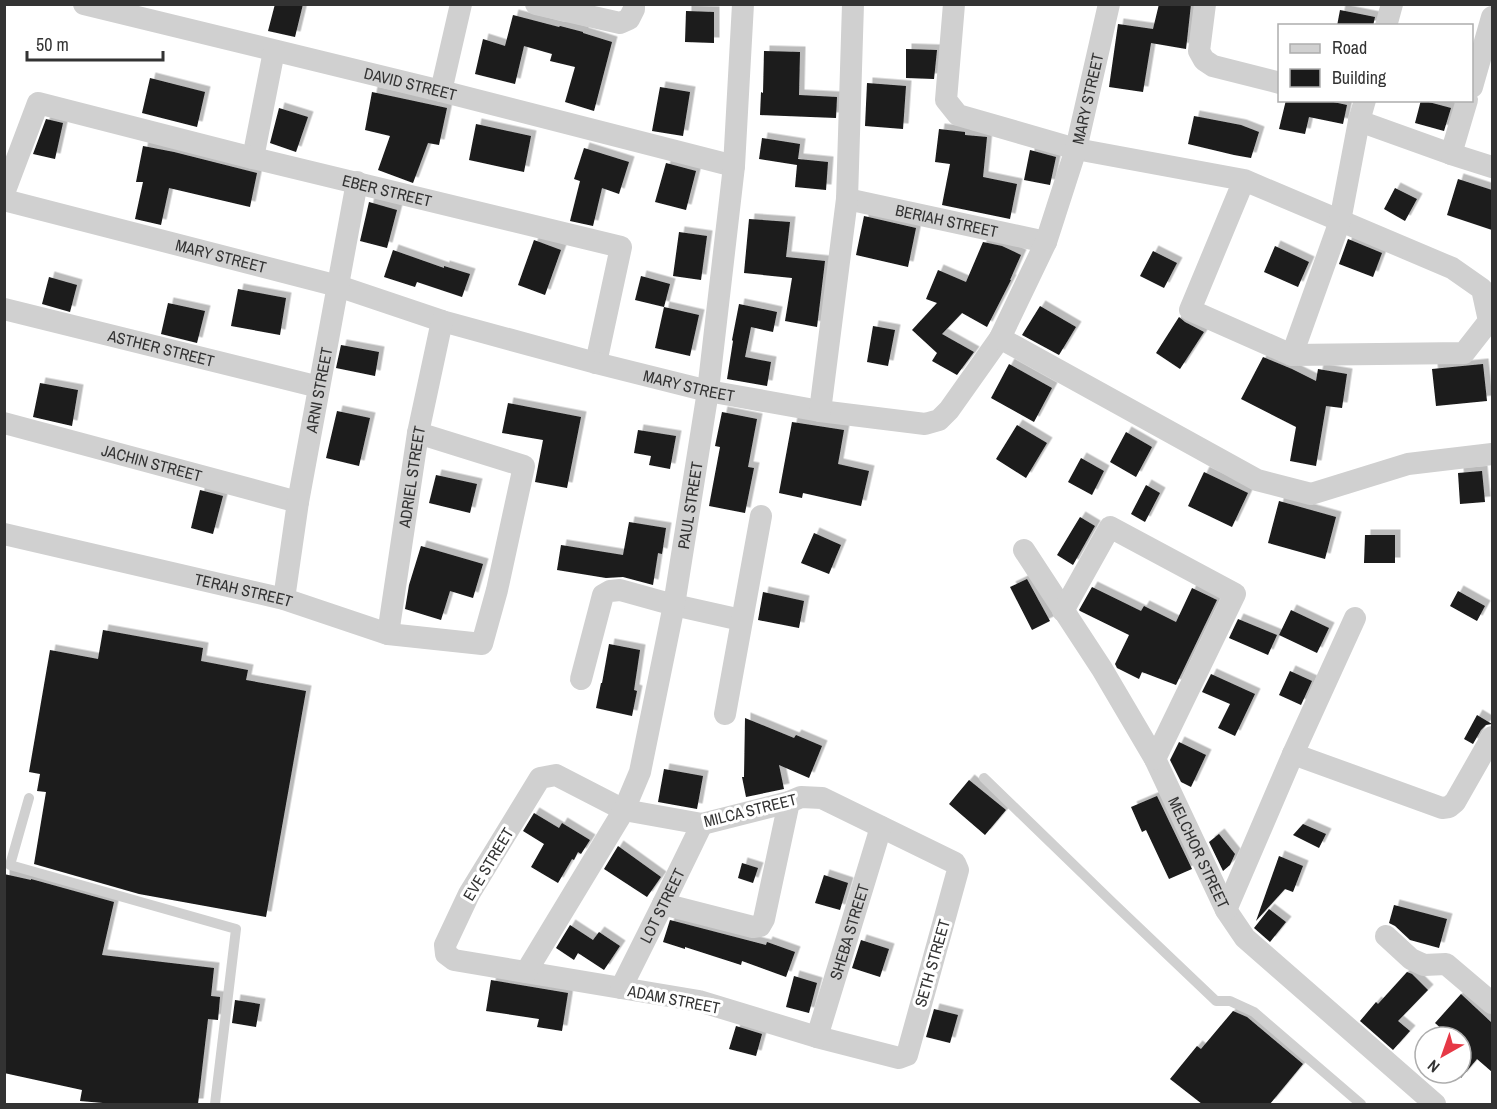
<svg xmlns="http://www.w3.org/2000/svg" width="1497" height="1109" viewBox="0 0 1497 1109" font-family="'Archivo Narrow',sans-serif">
<defs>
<filter id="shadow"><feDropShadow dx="5.5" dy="-5.5" stdDeviation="0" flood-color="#0004"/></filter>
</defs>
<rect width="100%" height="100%" fill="#fff"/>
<!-- building -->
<path fill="#1a1a1a" filter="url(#shadow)" d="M275,4h28l-8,33 -27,-6z
M1159,4h32l-5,45 -35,-6 -8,49 -34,-5 9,-63 35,5z
M1340,10l35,7 -2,9h-36z
M686,11l28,1v31l-29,-1z
M513,15l46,12 1,-1 23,6v1l29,9 -18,69 -29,-9 10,-35 -25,-6 2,-7 -28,-8 -9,38 -40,-10 8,-35 22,7z
M906,49l31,1 -3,29 -28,-1z
M764,51l36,1 -1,43 38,2 -1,21 -76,-3 1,-23 2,1z
M150,78l55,14 -8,35 -55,-14z
M867,83l39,3 -3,43 -38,-3z
M660,87l30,5 -7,44 -31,-5z
M372,92l75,16 -8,37 -11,-2 -15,40 -35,-13 12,-34 -25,-6z
M1286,100h38l23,5 -4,19 -34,-7 -4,17 -26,-5z
M1421,100l30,8 -7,23 -29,-8z
M279,108l29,9 -12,35 -26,-9z
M1194,116l47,9 18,7 -8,26 -17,-3 -46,-11z
M46,119l17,4 -8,36 -22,-5z
M476,124l55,12 -7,36 -55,-12z
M939,129l26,3v3l22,2 -4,40 34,7 -7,35 -68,-14 8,-41 -15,-2z
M762,138l38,6 -2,15 30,3 -2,28 -31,-3 2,-22 -38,-6z
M143,146l31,6 83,21 -7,34 -81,-19 -8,37 -26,-6 8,-37h-7z
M584,148l45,14 -10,32 -17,-6 -9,38 -23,-5 10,-40 -6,-2z
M1030,150l26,7 -6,28 -26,-5z
M666,163l30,8 -10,39 -31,-8z
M1458,179l34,11v40l-45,-15z
M1395,188l22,11 -12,22 -21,-12z
M369,202l28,8 -10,38 -27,-7z
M864,216l52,12 -8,39 -52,-12z
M749,219l41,3 -4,35 39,4 -8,66 -32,-6 7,-43 -48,-5z
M679,232l28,4 -6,44 -28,-4z
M1348,239l34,14 -9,24 -34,-13z
M534,240l27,10 -16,45 -27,-10z
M983,242l19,4 19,9 -11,25h1l-24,47 -25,-14 -20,21 32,18 -17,23 -25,-14 5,-8 -25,-23 25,-27 -11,-4 12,-29 28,12z
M1275,246l34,16 -11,25 -34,-15z
M393,250l51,18v-2l26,8 -8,23 -45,-15 -2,5 -31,-10z
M1153,251l24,12 -13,25 -24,-12z
M641,276l29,8 -6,23 -29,-7z
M49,277l28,8 -7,27 -28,-8z
M238,289l48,9 -6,37 -49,-9z
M168,303l37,8 -8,32 -36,-9z
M739,304l38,8 -4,20 -22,-5 -6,30 26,5 -4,24 -40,-7 6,-38 -1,-1z
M1040,306l36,21 -17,28 -37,-20z
M664,307l35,8 -9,41 -35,-8z
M1179,317l6,5 19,10 -24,37 -24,-16z
M873,326l22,4 -7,36 -21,-4z
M341,345l38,7 -4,24 -39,-8z
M1263,357l29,12 24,12 2,-12 29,5 -5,34 -16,-2 -10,60 -26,-5 6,-34 -55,-28z
M1009,364l43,24 -18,34 -43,-24z
M1483,364l4,37 -51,5 -4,-37z
M40,383l38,7 -6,36 -39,-9z
M508,403l73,14 -14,71 -32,-6 8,-42 -41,-7z
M337,411l33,7 -11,48 -33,-8z
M722,412l35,7 -9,48 6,1 -9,45 -36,-7 11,-59 -5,-1z
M792,422l52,8 -6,34 31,7 -8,35 -58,-13 -1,5 -23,-5z
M1017,425l30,18 -21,35 -30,-19z
M638,430l38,6 -6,33 -21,-4 2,-9 -17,-3z
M1126,432l26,15 -16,30 -26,-15z
M1081,458l23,13 -12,24 -24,-13z
M1482,471l3,31 -25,2 -2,-31z
M1204,472l44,21 -16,34 -44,-21z
M436,475l41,9 -7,29 -41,-10z
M1146,485l14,8 -15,29 -14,-8z
M200,490l23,6 -10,38 -22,-6z
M1279,501l57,16 -11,42 -57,-16z
M1080,517l15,9 -22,39 -16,-10z
M629,522l37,6 -4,26 -4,-1 -5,32 -30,-8 -17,1 -49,-8 4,-25 62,10z
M814,533l27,12 -12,29 -28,-11z
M1365,535h30v28h-31z
M421,546l62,18 -10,34 -23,-7 -9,29 -36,-11 4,-24z
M1027,579l23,42 -18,9 -22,-43z
M1092,587l49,24 3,-5 32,16 16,-34 25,12 -41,85 -34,-13 -3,7 -22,-11 -2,-4 14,-29 -49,-24 -1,-1z
M1458,591l27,15 -8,15 -27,-15z
M763,592l41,9 -5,27 -41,-8z
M1291,610l38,18 -12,25 -38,-18z
M1238,619l39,16 -9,20 -39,-17z
M103,630l100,18 -2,13 47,9 -2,10 60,11 -40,226 -127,-23 -105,-30 12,-72 -9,-1 3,-17 -11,-2 21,-122 48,9z
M609,644l31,6 -6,40 3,1 -5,25 -36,-8 5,-25h1z
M1290,671l22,10 -11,24 -22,-10z
M1211,674l44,20 -20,42 -17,-8 12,-24 -28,-12z
M1477,715l15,9 -6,1 -5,5 -8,14 -9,-5z
M745,718l49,20 2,-3 26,11 -13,32 -30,-13 5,24 -38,8 -4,-20h2z
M1179,742l27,13 -15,32 -10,-5 -11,-22z
M664,769l39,7 -6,33 -39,-7z
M969,780l37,30 -21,25 -36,-31z
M1157,796l35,73 -23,10 -23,-49 -4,2 -11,-25z
M534,813l25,15 3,-5 28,17 -9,14 -3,-2 -4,8 -2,-1 -14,24 -27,-16 13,-23 -21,-13z
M1303,824l23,10 -7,14 -26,-13z
M1219,834l16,20 -5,11 -7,6 -14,-29z
M618,846l43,31 -14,20 -43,-28z
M1279,856l24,10 -10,26 -8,-3 -29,32z
M742,863l16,5 -5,15 -15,-5z
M4,874l27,6v-1l83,23 -12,53 112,13 -3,28 9,1 -2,23 -10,-1 -10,85h-95v-1l-23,-2 2,-11 -78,-17z
M824,875l24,8 -8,27 -25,-7z
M1394,905l53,14 -8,29 -29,-8 -15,-14 -6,-3z
M1269,909l17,13 -16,20 -16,-14z
M670,920l96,25 1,-3 28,10 -9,25 -44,-16 -1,4 -56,-18v2l-22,-7z
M570,925l23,15 6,-8 21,14 -16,24 -26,-17 -4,7 -18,-12z
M861,940l28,9 -9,28 -28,-9z
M1407,972l5,2 16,16 -30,31 12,10 -17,19 -33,-29 16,-19 2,2z
M794,976l23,7 -8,30 -23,-6z
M491,980l77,13 -6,38 -25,-4 2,-8 -53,-8z
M1461,994l31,29v49l-15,-13 -16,19v-41h-10l-16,-14z
M235,1000l25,4 -4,23 -24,-4z
M934,1009l24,6 -8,28 -24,-6z
M1233,1011l14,6 56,47 -33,40h-68l-32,-25 27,-33 4,3z
M736,1026l26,8 -6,22 -27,-7z"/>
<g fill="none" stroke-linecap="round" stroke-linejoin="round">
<!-- lane -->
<path stroke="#d0d0d0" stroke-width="10" d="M984,778l129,125 103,98h14l24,11 107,92
M29,798l-19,67 226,64 -21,175"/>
<!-- street -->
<g stroke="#d0d0d0" stroke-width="22">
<path id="s1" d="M84,4l357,87 293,75"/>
<path d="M536,4l84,19 9,-4 5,-10v-5"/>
<path d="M954,4l-8,96 12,15 118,34 168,31 208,88 30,21 7,32 -25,32 -172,2 -102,-45 54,-130"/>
<path d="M1205,4l-6,47 5,9 9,6 67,17"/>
<path d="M1386,26l6,-22"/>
<path d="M1472,87l20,-70"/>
<path d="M441,91l20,-87"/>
<path d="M1359,121l92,33 41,13"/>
<path d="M1451,154l16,-54"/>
<path d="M253,158l21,-107"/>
<path id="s2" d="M4,193l34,-90 215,55 368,89 -25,116"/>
<path id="s3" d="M847,199l199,43"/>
<path id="s4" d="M4,200l334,86 104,35 154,42 112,28 112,20 105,13 14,-4 10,-10 51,-72 46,-96 30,-93 33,-145"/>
<path id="s5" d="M4,309l315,78"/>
<path d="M1000,338l257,142 54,14 97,-30 84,-10"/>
<path d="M1292,355l48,-134 19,-100 6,-21"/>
<path d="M820,411l27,-212 6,-195"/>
<path id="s6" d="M4,423l294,79"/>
<path id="s7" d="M4,534l280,65 104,35 94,10 15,-54 27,-124 -106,-33"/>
<path id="s8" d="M1024,550l78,119 53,90 71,151 19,28 190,166"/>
<path id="s9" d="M284,599l14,-97 59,-320"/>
<path d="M1063,611l47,-84 125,67 -80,165"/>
<path id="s10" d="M388,634l30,-201 24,-112"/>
<path d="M581,679l22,-84 7,-4 10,-1 54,15 67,15"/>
<path d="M725,714l36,-198"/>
<path d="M1293,754l149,54 7,-1 6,-5 37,-65"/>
<path d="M556,775l68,35 78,14 87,-22 12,-5 21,1 133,65 3,7 -51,185 -8,3 -82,-21 -118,-36 -245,-41 -8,-6 -1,-9 24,-51 71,-116z"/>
<path d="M663,904l90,23 7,-1 4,-7 25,-117"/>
<path d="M1226,910l67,-156 62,-136"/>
<path d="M1386,936l25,23 13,6 22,-1 46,39"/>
<path id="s11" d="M526,972l98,-162 16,-38 34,-167 34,-214 26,-225 9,-162"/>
<path id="s12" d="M621,988l42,-84 39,-80"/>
<path id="s13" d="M817,1037l64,-210"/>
</g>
</g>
<g text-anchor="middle" stroke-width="6" stroke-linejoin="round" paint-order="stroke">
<!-- street labels -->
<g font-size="16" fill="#333" stroke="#fff">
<text dy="6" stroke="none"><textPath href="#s1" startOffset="336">DAVID STREET</textPath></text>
<text dy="6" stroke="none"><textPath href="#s4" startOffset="1322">MARY STREET</textPath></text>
<text dy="6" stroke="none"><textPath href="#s2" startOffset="456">EBER STREET</textPath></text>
<text dy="6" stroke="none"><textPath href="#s3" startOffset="102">BERIAH STREET</textPath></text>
<text dy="6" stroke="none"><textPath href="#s4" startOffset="224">MARY STREET</textPath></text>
<text dy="6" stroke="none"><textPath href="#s5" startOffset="162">ASTHER STREET</textPath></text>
<text dy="6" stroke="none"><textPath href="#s4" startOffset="710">MARY STREET</textPath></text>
<text dy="6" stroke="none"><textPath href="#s9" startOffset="212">ARNI STREET</textPath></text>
<text dy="6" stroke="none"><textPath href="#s6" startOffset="153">JACHIN STREET</textPath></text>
<text dy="6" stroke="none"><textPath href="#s10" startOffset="159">ADRIEL STREET</textPath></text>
<text dy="6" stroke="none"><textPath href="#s11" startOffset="502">PAUL STREET</textPath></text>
<text dy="6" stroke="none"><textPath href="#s7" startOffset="246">TERAH STREET</textPath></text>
<text transform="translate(750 810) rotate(-14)" y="6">MILCA STREET</text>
<text dy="6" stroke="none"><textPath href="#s8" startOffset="350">MELCHOR STREET</textPath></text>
<text transform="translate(488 864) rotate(-59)" y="6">EVE STREET</text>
<text dy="6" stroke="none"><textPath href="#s12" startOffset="92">LOT STREET</textPath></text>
<text dy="6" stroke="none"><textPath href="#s13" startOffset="110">SHEBA STREET</textPath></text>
<text transform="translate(932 963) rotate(-74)" y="6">SETH STREET</text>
<text transform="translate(674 999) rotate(11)" y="6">ADAM STREET</text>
</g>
</g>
<!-- border -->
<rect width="1497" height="1109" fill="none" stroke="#333333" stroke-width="12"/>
<!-- legend -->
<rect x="1278" y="24" width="195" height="78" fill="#ffffff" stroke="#adadad" stroke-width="1.5"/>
<rect x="1290" y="44" width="30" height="9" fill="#d0d0d0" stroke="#adadad" stroke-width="1.5"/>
<text x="1332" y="54" font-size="18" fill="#333333">Road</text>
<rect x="1290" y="69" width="30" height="18" fill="#1a1a1a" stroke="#adadad" stroke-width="1.5"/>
<text x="1332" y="84" font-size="18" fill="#333333">Building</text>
<!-- north arrow -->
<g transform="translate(1443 1055) rotate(220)"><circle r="28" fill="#ffffff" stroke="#adadad" stroke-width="1.5"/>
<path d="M0-4.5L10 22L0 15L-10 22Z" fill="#e63946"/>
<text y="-9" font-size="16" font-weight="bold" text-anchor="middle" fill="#333333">N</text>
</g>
<!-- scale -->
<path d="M27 51v9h136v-9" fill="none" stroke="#333333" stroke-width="3"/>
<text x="36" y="51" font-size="18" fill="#333333" stroke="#ffffff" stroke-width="4.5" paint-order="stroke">50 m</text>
</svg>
